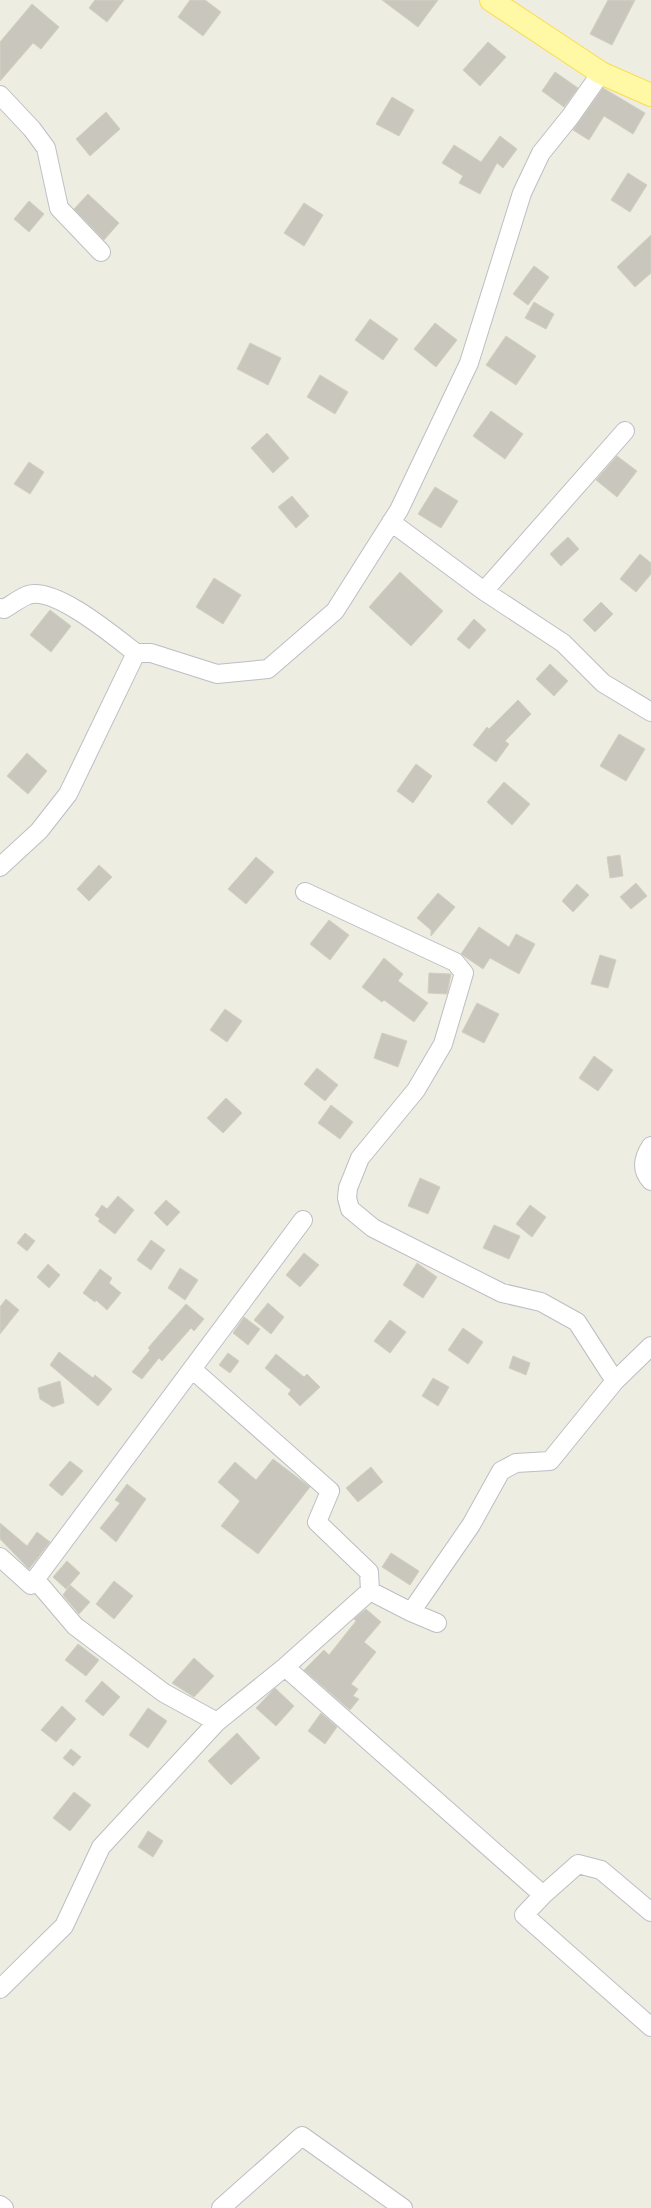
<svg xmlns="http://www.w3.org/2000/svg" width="651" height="2208" viewBox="0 0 651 2208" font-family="Rubik,sans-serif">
<rect width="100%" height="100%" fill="#eeede1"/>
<!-- building -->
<path fill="#c9c6be" stroke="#d3cfbf" d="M95,0h29l-17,22 -18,-14z
M190,0h15l16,12 -18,24 -25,-19z
M382,0h56l-20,27z
M608,0h27l-23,45 -22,-11z
M32,4l27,23 -18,22 -8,-6 -33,38v-39z
M488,42l18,15 -26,29 -17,-16z
M555,72l23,16 -14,19 -22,-16z
M603,88l42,25 -12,21 -29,-18 -15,24 -16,-10z
M392,97l22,13 -15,26 -23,-12z
M106,112l14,17 -30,27 -14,-17z
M500,136l17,13 -14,19 -6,-5 -17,31 -21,-11 4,-7 -21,-13 12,-18 27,17z
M628,173l19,12 -17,27 -19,-12z
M88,194l31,29 -15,17 -30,-31z
M29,201l15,13 -15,18 -15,-13z
M304,203l19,12 -19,31 -20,-13z
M651,235v38l-16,14 -18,-20z
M534,266l15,11 -21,28 -15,-11z
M534,302l20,12 -8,15 -21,-11z
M370,319l28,20 -15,21 -28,-20z
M435,323l22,17 -21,27 -22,-18z
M506,336l30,20 -20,29 -30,-20z
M250,343l31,15 -13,27 -31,-16z
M320,375l28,17 -13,22 -28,-17z
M491,411l32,23 -18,25 -32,-23z
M267,433l22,25 -16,15 -22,-25z
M617,456l20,15 -20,26 -21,-17z
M29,462l15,10 -14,22 -16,-10z
M435,487l23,14 -17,27 -23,-14z
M292,496l17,20 -13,12 -18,-21z
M568,537l11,12 -18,17 -11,-12z
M640,554l11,9v11l-15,18 -16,-13z
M400,572l43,39 -32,35 -42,-39z
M214,578l27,17 -18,29 -27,-17z
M601,602l12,12 -18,18 -12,-12z
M50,610l21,16 -20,26 -21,-17z
M474,619l12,11 -17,19 -12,-10z
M550,664l18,17 -14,15 -18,-17z
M518,700l13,14 -26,27 4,3 -13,18 -23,-17 14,-18 2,2z
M619,734l26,15 -19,32 -26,-15z
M27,753l20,18 -19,23 -21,-18z
M416,764l16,12 -19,27 -16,-12z
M504,782l26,22 -18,21 -25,-23z
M620,855l3,21 -13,2 -3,-21z
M256,857l18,15 -28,32 -18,-15z
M99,865l13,12 -23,24 -12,-12z
M636,883l11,13 -16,13 -11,-12z
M577,884l12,11 -16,17 -11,-11z
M438,893l17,14 -24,29v-6l-14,-12z
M329,920l20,15 -19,25 -20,-16z
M479,927l30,20 7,-13 19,10 -16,30 -29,-16 -7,11 -22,-15z
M600,955l16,5 -8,28 -17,-4z
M384,958l19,16 -5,7 30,22 -14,19 -30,-22 -2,2 -20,-15z
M429,973l22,1 -4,20 -19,-1z
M477,1003l22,11 -15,29 -22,-11z
M225,1009l17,12 -15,21 -17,-12z
M382,1033l25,8 -9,26 -24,-9z
M594,1056l19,14 -15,21 -19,-13z
M317,1068l21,17 -13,16 -21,-17z
M226,1098l16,15 -19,20 -16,-15z
M331,1105l22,17 -13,17 -22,-16z
M420,1178l20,9 -12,27 -20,-8z
M118,1196l16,14 -19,24 -17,-13 2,-2 -5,-4 7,-10 5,4z
M166,1200l14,12 -13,14 -13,-13z
M530,1205l16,12 -14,20 -16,-13z
M494,1225l26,11 -11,23 -26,-11z
M25,1233l10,8 -8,10 -10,-8z
M151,1240l14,10 -14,20 -14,-10z
M304,1253l15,12 -19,22 -14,-12z
M417,1263l20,14 -14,21 -20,-13z
M48,1264l12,11 -11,13 -12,-11z
M180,1268l18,12 -13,20 -17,-12z
M100,1269l12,9 -3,5 12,10 -14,17 -11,-10 -1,2 -12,-9z
M6,1299l13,11 -19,24v-27z
M268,1303l16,14 -13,17 -17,-14z
M186,1304l18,15 -10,12 -3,-3 -29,33 -3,-3 -17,21 -10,-7 18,-22 -2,-2z
M244,1317l16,12 -12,16 -15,-12z
M390,1320l16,12 -16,21 -16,-12z
M463,1328l20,14 -15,22 -20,-14z
M59,1352l34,26 2,-3 17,14 -14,17 -48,-41z
M228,1353l11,8 -9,12 -11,-8z
M276,1354l28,23 3,-3 13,13 -20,19 -12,-12 3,-4 -26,-22z
M513,1356l17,7 -4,12 -17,-7z
M433,1378l16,9 -11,19 -16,-10z
M60,1381l4,22 -11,4 -13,-8 -2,-11z
M273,1459l37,28 -52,67 -37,-28 19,-25 -22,-19 17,-20 21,18z
M70,1461l13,10 -21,25 -13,-11z
M371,1467l12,15 -25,20 -12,-14z
M127,1484l19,15 -30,43 -16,-14 20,-25 -5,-3z
M0,1523l27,23 10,-14 13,10 -21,27 -29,-30z
M391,1553l28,18 -9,14 -28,-18z
M67,1561l13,12 -14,16 -13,-12z
M114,1581l19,15 -19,23 -18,-15z
M70,1585l20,17 -11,12 -16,-19z
M366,1609l15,13 -17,20 12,10 -25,32 7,5 -5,7 6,3 -9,11 -46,-40 20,-20 5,5 27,-34 -2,-2z
M78,1644l21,16 -13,16 -21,-16z
M194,1658l20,18 -20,21 -22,-14z
M102,1681l18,16 -17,19 -18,-15z
M275,1688l19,18 -18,20 -20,-18z
M62,1706l14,13 -20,23 -15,-12z
M148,1708l19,13 -19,27 -19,-13z
M321,1713l16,14 -12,17 -17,-13z
M237,1733l23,25 -29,27 -23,-24z
M71,1749l10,8 -8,9 -10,-8z
M74,1792l17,13 -21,26 -17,-13z
M148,1831l15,10 -10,16 -15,-10z"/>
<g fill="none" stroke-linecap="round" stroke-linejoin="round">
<!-- minor casing -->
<g stroke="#bcbec4" stroke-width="20">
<path id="minor" d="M0,95l32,34 14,19 13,60 42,44
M391,522l93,69 79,52 40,40 48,29
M484,591l141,-160
M0,608l4,1c7,-4 16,-11 24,-14 27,-9 87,42 108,58
M0,867l39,-36 29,-37 68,-141h15l66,21 51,-5 67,-58 64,-101 70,-147 53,-170 19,-40 29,-36 31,-44
M305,892l150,70 9,11 -21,71 -27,46 -56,68 -12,30 -1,10 3,11 23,19 129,65 39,9 36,20 38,59
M651,1146c-8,12 -10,24 0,35
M192,1369l138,122 -13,31 52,50 1,19
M0,1557l31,28 272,-365
M35,1579l40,47 89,67 53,29
M411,1612l26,11
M285,1667l258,228 -19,20 127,112
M543,1895l35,-31 23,6 50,42
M0,1989l64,-63 37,-79 116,-125 68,-55 85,-76 41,21 60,-87 30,-54 15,-8 34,-2 65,-80 36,-35
M0,2205l4,3
M221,2208l81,-72 101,72"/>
</g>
<!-- primary casing -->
<g stroke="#fddb4c" stroke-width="24">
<path id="primary" d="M491,0l110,73 50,22"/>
</g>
<!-- minor -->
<use href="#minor" stroke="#fff" stroke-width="18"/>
<!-- primary -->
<use href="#primary" stroke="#fff9a6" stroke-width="22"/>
</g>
</svg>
